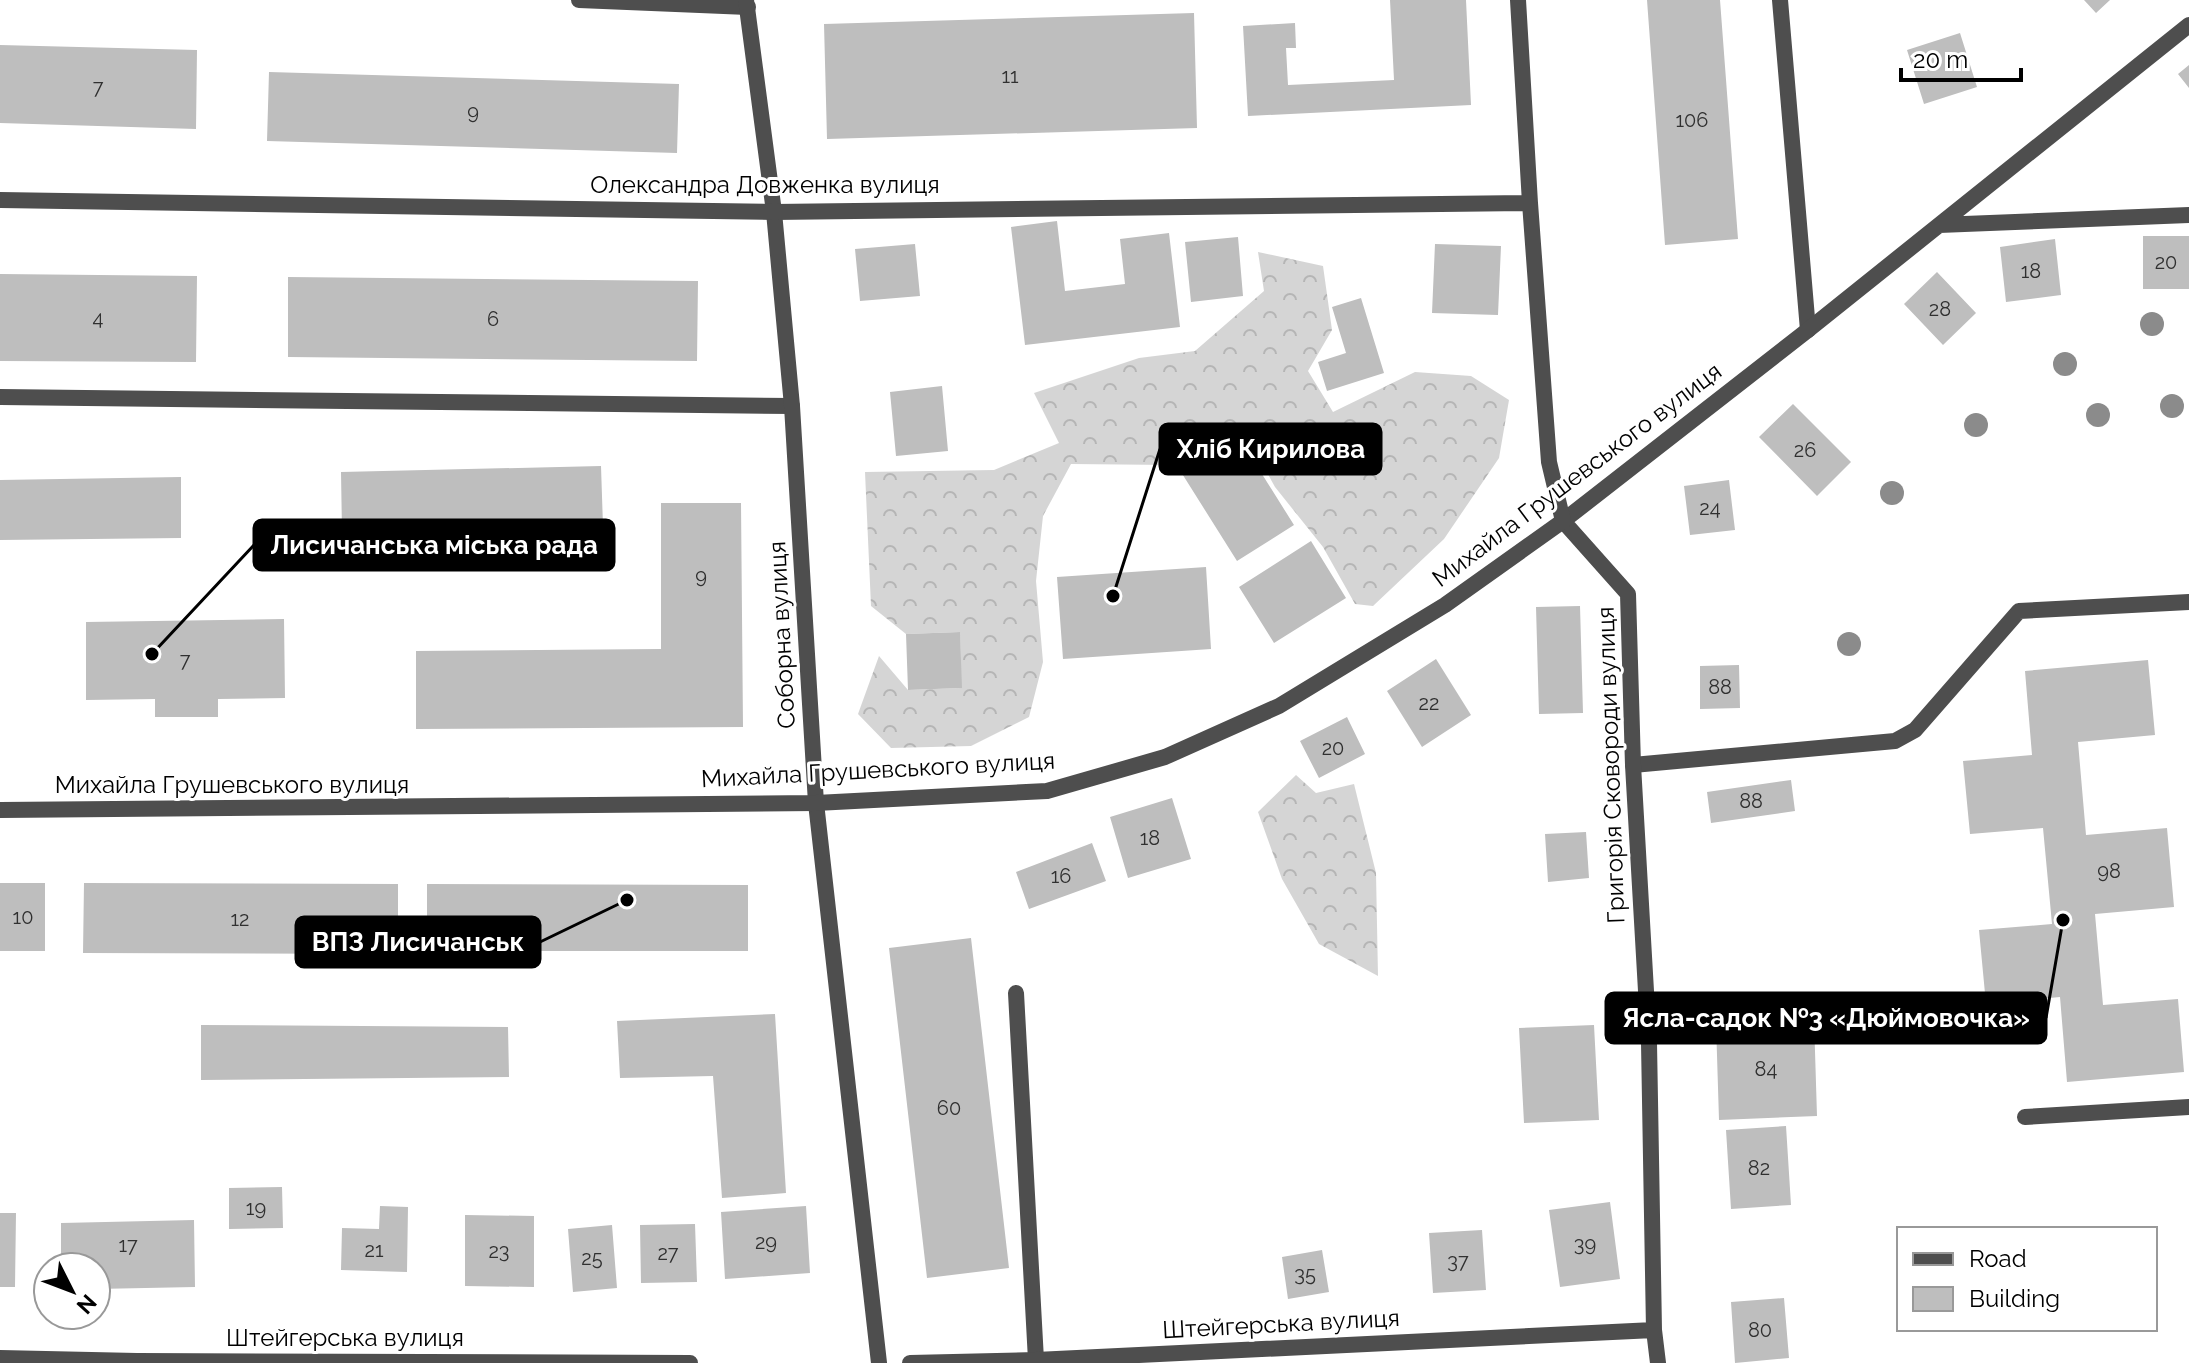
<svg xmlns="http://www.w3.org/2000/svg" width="2189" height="1363" viewBox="0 0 2189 1363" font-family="Raleway,sans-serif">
<defs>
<pattern id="forest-crowns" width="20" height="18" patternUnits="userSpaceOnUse" patternTransform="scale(2)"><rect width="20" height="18" fill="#d5d5d5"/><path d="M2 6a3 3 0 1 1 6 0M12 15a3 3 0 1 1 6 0" fill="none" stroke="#b5b5b5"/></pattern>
</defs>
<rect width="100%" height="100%" fill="#fff"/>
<!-- forest -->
<path fill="url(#forest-crowns)" d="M1258,252l65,14 9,64 -24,41 25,41 82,-40 56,4 38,24 -10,58 -55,81 -71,67 -18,-2 -32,-57 -48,-60 -30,-54 -74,32 -100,-1 -28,52 -7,65 7,81 -14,55 -58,29 -80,2 -33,-34 21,-58 29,34 53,-2 -1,-56 -54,2 -35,-28 -6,-134 129,-2 65,-27 -25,-50 105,-35 56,-7 69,-60z
M1296,775l20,18 38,-9 22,89 2,103 -59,-32 -37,-65 -24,-67z"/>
<!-- building -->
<path fill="#bebebe" d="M1390,0h76l5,105 -223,11 -5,-90 52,-3 1,25h-10l2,37 106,-5z
M1647,0h73l18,239 -73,6z
M2084,0h26l-14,13z
M1194,13l3,115 -370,11 -3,-115z
M1960,33l17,54 -53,17 -17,-54z
M0,45l197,5 -1,79 -196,-6z
M2189,65v23l-11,-14z
M269,72l410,12 -2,69 -410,-12z
M1057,221l8,70 60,-7 -5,-45 49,-6 11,94 -155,18 -14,-118z
M2143,236h46v53h-46z
M1238,237l5,59 -52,6 -6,-60z
M2055,239l6,56 -55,7 -6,-55z
M915,244l5,52 -60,5 -5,-52z
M1435,244l66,2 -3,69 -66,-2z
M1937,272l39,41 -33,32 -39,-41z
M0,274l197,2 -1,86 -196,-1z
M288,277l410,4 -1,80 -409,-4z
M1361,298l23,75 -57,18 -9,-29 28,-9 -14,-46z
M942,386l6,65 -52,5 -6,-64z
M1793,404l58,58 -34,34 -58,-59z
M1238,436l56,89 -57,36 -56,-89z
M601,466l2,60 -261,6 -1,-60z
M181,477v61l-181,2v-60z
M1729,480l6,50 -45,5 -6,-49z
M661,503h80l2,224 -327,2v-78l245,-2z
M1311,541l35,57 -72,45 -35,-56z
M1206,567l5,82 -148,10 -6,-82z
M1580,606l3,107 -44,1 -3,-107z
M284,619l1,79 -67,1v18h-63v-18l-69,1v-78z
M960,632l2,56 -54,2 -2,-56z
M1436,659l35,56 -49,32 -35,-56z
M2148,660l7,75 -77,7 8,93 81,-7 7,79 -79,7 8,91 75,-6 6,73 -117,10 -7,-85 -74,7 -7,-74 73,-6 -9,-96 -73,6 -7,-73 69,-6 -7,-84z
M1739,665l1,43 -40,1v-43z
M1347,717l18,37 -46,24 -19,-37z
M1791,780l4,31 -84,12 -4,-31z
M1172,798l19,61 -63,19 -18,-61z
M1586,832l3,46 -41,4 -3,-48z
M1092,843l14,38 -77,28 -13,-37z
M0,883h45v68h-45z
M84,883l314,1v70l-315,-1z
M427,884l321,1v66h-321z
M971,938l38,330 -82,10 -38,-330z
M775,1014l11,179 -64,5 -9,-122 -93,2 -3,-57z
M1814,1019l3,97 -98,4 -3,-97z
M201,1025l307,2 1,50 -308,3z
M1594,1025l5,95 -75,3 -5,-95z
M1786,1126l5,79 -60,4 -5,-79z
M282,1187l1,41 -54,1v-41z
M1610,1202l10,77 -60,8 -11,-77z
M380,1206l28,1 -1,65 -66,-2 1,-42 37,1z
M806,1206l4,67 -85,6 -4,-67z
M0,1213h16l-1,74h-15z
M465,1215l69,1v71l-69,-1z
M194,1220l1,67 -99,2v-22h-35v-44z
M695,1224l2,58 -56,1 -1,-58z
M612,1225l5,63 -44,4 -5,-63z
M1482,1230l4,60 -53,3 -4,-60z
M1322,1250l7,42 -41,7 -6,-42z
M1784,1298l5,60 -54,5 -4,-61z"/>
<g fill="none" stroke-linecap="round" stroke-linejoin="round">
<!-- service -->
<path stroke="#4e4e4e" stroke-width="16" d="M579,0l169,7
M1780,0l28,330
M0,397l792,9
M1633,765l262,-24 20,-11 104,-119 170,-9
M1016,993l20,367
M2025,1117l164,-10"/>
<!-- minor -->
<path stroke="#4e4e4e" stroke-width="16" d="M746,0l28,212 18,194 24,397 63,560
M1939,225l250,-10
M0,1358l137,3 553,2
M910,1363l126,-3 618,-30
M1658,1363l-4,-33 -5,-287 -16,-278 -5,-171 -65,-73 245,-191 381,-305"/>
<!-- tertiary -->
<path stroke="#4e4e4e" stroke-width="16" d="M0,200l774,12 756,-9
M0,810l816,-7 231,-12 118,-34 114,-51 166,-101 118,-84 -14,-59 -19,-259 -12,-203"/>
</g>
<!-- trees -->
<g fill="#8b8b8b">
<circle cx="2152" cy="324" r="12"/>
<circle cx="2065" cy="364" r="12"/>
<circle cx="2172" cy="406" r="12"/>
<circle cx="2098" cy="415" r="12"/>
<circle cx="1976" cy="425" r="12"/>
<circle cx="1892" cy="493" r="12"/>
<circle cx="1849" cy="644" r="12"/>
</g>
<g text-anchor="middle" stroke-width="6" stroke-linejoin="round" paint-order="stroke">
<!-- number labels -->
<g font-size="20" fill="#303030">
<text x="1010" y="83">11</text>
<text x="98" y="94">7</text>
<text x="473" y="119">9</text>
<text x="1692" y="127">106</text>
<text x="2166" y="269">20</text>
<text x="2031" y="278">18</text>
<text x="1940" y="316">28</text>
<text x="98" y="325">4</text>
<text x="493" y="326">6</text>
<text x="1805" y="457">26</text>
<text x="1710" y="515">24</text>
<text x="701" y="583">9</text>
<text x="185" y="667">7</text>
<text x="1720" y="694">88</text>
<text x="1429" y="710">22</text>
<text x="1333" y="755">20</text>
<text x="1751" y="808">88</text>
<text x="1150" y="845">18</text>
<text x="2109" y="878">98</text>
<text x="1061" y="883">16</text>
<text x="23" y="924">10</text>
<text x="240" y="926">12</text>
<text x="1766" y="1076">84</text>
<text x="949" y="1115">60</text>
<text x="1759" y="1175">82</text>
<text x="256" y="1215">19</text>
<text x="766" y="1249">29</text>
<text x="1585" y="1251">39</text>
<text x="128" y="1252">17</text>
<text x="374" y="1257">21</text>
<text x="499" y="1258">23</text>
<text x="668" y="1260">27</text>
<text x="592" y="1265">25</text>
<text x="1458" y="1268">37</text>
<text x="1305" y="1281">35</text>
<text x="1760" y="1337">80</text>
</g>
<!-- street labels -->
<g font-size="24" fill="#000" stroke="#fff">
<text x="765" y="193">Олександра Довженка вулиця</text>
<text transform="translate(1577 475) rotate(-37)" y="8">Михайла Грушевського вулиця</text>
<text transform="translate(782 635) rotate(-93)" y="8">Соборна вулиця</text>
<text transform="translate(1611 765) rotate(-92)" y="8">Григорія Сковороди вулиця</text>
<text transform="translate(878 770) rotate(-3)" y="8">Михайла Грушевського вулиця</text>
<text x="232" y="793">Михайла Грушевського вулиця</text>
<text transform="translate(1281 1324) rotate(-3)" y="8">Штейгерська вулиця</text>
<text x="345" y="1346">Штейгерська вулиця</text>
</g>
</g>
<!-- callouts -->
<path fill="none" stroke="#000" stroke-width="3" d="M1113 596L1160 449M152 654L254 545M627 900L540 942M2063 920L2046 1018"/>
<g fill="#000" stroke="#fff" stroke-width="3">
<circle cx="1113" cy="596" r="8"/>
<circle cx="152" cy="654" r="8"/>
<circle cx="627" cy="900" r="8"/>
<circle cx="2063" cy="920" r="8"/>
</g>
<g fill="#000" stroke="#000" stroke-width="3">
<rect x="1160" y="424" width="221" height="50" rx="8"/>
<rect x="254" y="520" width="360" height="50" rx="8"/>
<rect x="296" y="917" width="244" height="50" rx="8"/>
<rect x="1606" y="993" width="440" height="50" rx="8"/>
</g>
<g font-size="26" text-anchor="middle" font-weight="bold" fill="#fff">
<text x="1271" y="458">Хліб Кирилова</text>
<text x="434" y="554">Лисичанська міська рада</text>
<text x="418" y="951">ВПЗ Лисичанськ</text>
<text x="1826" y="1027">Ясла-садок №3 «Дюймовочка»</text>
</g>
<!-- legend -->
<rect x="1897" y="1227" width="260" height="104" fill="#ffffff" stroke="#999999" stroke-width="2"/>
<rect x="1913" y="1253" width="40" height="12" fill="#4e4e4e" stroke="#999999" stroke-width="2"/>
<text x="1969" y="1267" font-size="24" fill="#000000">Road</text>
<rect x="1913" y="1287" width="40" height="24" fill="#bebebe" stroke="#999999" stroke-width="2"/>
<text x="1969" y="1307" font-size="24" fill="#000000">Building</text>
<!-- north arrow -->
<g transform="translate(72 1291) rotate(132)"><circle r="38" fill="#ffffff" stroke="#999999" stroke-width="2"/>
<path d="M0-6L14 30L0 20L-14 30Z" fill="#000000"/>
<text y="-12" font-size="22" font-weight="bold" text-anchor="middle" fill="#000000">N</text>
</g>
<!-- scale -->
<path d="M1901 68v12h120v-12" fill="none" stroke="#000000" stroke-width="4"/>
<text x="1913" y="68" font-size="24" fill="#000000" stroke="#ffffff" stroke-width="6" paint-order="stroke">20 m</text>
</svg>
